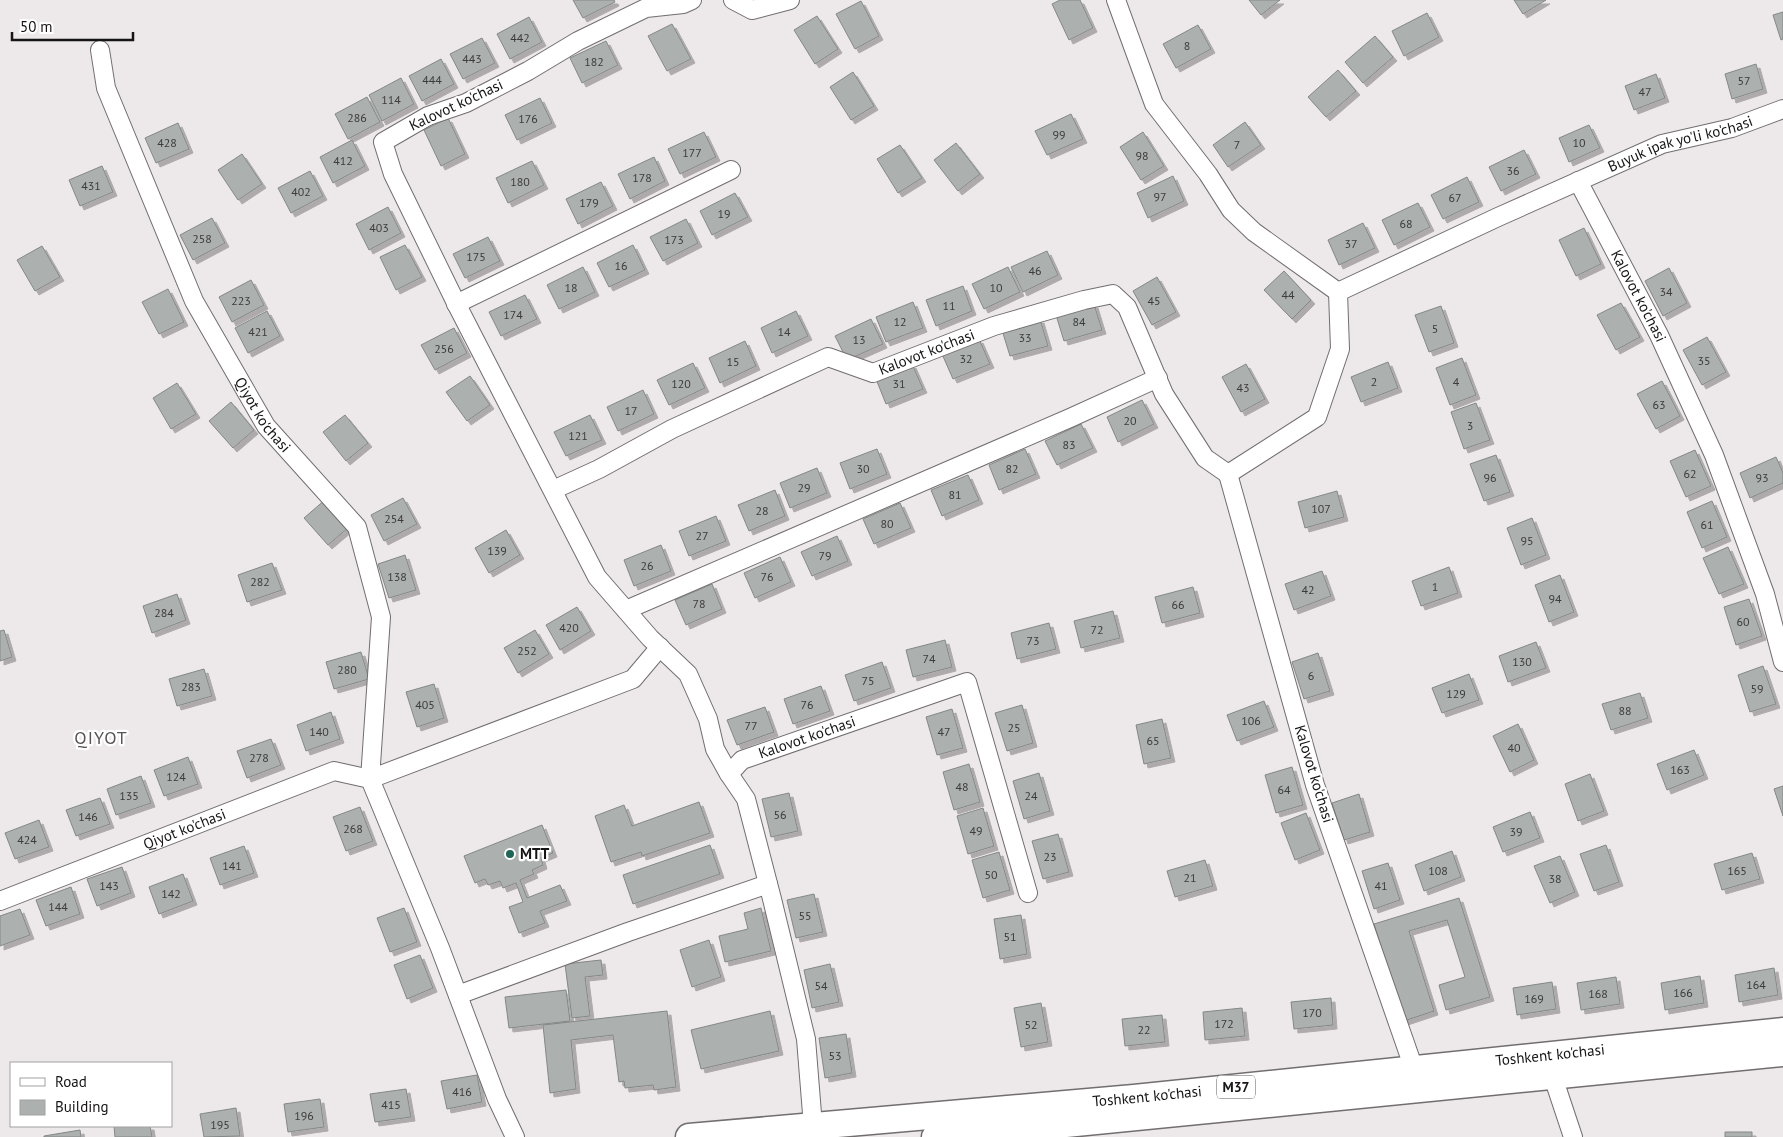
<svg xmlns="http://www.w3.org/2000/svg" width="1783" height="1137" viewBox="0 0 1783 1137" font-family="'PT Sans',sans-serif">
<defs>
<filter id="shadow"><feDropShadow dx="4" dy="4" stdDeviation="0" flood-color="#0004"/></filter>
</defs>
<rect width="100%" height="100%" fill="#ede8e9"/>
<!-- building -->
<path fill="#acb0af" stroke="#838886" filter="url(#shadow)" d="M573,0h41l1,2 -32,16z
M1060,0h20l13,28 -24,12 -17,-36z
M1249,0h31l-19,15z
M1514,0h32l-23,14z
M861,1l18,35 -24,13 -19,-35z
M1783,12v27l-2,1 -8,-25z
M1427,13l12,24 -35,19 -12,-25z
M817,16l21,33 -23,15 -21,-34z
M529,17l13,25 -32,17 -13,-25z
M672,24l19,35 -24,12 -19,-35z
M1198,25l13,24 -35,19 -13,-24z
M1375,36l18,21 -30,26 -18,-21z
M482,38l13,25 -32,16 -13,-25z
M606,41l12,24 -36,18 -12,-25z
M441,59l13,25 -32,17 -13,-25z
M1756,64l7,25 -31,10 -7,-25z
M1338,70l18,21 -30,26 -18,-20z
M853,72l21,34 -23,14 -21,-33z
M1656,74l9,24 -31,12 -9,-24z
M401,78l13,26 -32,17 -13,-26z
M367,97l13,25 -32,17 -13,-25z
M540,98l12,25 -35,17 -12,-25z
M1071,114l12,25 -36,16 -12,-24z
M448,118l17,36 -24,12 -17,-36z
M1245,122l16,23 -33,22 -15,-22z
M178,123l11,26 -33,14 -11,-25z
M1589,125l11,23 -31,14 -10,-24z
M704,132l12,25 -36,17 -12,-25z
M1143,132l21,34 -23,14 -21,-33z
M352,140l13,26 -32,17 -13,-26z
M956,143l24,31 -22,17 -24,-31z
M900,145l22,33 -24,15 -21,-34z
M1524,150l12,24 -35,17 -12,-24z
M242,154l20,30 -24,16 -20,-30z
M654,157l11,24 -35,18 -12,-25z
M532,161l12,24 -36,18 -12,-25z
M102,166l11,26 -33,14 -11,-26z
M310,171l13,25 -32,17 -13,-25z
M1173,176l11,25 -36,17 -11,-25z
M1467,177l12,25 -36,17 -12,-24z
M601,182l12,24 -35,18 -12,-25z
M735,193l13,24 -36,18 -12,-24z
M1418,203l12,24 -36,18 -12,-25z
M388,207l13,26 -32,17 -13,-26z
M212,218l13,25 -32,17 -13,-25z
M686,219l12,24 -35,18 -13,-24z
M1363,223l12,25 -36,17 -11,-25z
M1584,228l17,36 -25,12 -17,-36z
M488,237l12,24 -35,17 -12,-24z
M405,245l17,32 -26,13 -16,-33z
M633,245l12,25 -36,17 -12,-24z
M42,246l18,31 -25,14 -18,-31z
M1047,251l11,24 -35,17 -12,-25z
M583,267l12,25 -36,17 -12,-24z
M1008,267l12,25 -36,17 -12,-25z
M1669,268l18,35 -24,13 -18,-35z
M1284,271l27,29 -19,19 -28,-29z
M1157,277l19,35 -24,13 -19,-34z
M251,280l13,25 -32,17 -13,-25z
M963,286l9,25 -36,15 -10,-26z
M168,289l16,33 -25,12 -17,-32z
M525,295l12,24 -36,17 -12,-24z
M913,302l10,26 -37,14 -10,-25z
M1621,303l19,34 -24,13 -19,-35z
M1094,304l8,26 -38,11 -8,-26z
M1441,306l13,37 -25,9 -14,-37z
M267,311l13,25 -32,17 -13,-25z
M796,311l12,25 -36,17 -11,-25z
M871,319l12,25 -36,16 -12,-24z
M1040,319l8,27 -38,10 -8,-26z
M454,328l13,25 -32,17 -14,-25z
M1707,337l19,35 -24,13 -19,-35z
M979,339l11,25 -37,15 -11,-25z
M745,341l11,25 -36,17 -11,-25z
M1462,358l14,37 -26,10 -14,-37z
M1388,362l10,26 -37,14 -10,-25z
M693,363l12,25 -36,17 -12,-25z
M912,364l11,25 -37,15 -10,-25z
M1246,364l19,35 -24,13 -19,-35z
M470,376l20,29 -23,16 -21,-29z
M1662,381l18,35 -24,13 -19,-35z
M177,383l19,31 -25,15 -18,-31z
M643,390l11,24 -36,17 -11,-24z
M1142,400l12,24 -36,18 -11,-25z
M231,402l23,28 -21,18 -24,-27z
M1476,403l14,37 -26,9 -13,-37z
M345,415l23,28 -22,18 -23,-29z
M590,415l12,25 -36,16 -12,-24z
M1081,424l12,24 -36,17 -12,-24z
M877,449l10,25 -37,15 -10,-26z
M1025,449l11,25 -37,16 -10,-25z
M1695,450l16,36 -25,11 -16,-36z
M1496,455l14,37 -26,9 -14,-37z
M1776,457l7,16v10l-33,15 -10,-25z
M817,468l10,25 -37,15 -10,-25z
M968,475l11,25 -37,16 -11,-26z
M775,490l10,26 -36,15 -11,-26z
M1337,491l7,26 -39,11 -7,-26z
M403,498l14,26 -33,17 -13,-26z
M326,499l23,28 -21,18 -24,-27z
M1712,501l15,36 -25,11 -15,-36z
M900,503l11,25 -37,16 -11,-25z
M716,516l10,25 -37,15 -10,-25z
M1532,518l14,37 -25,10 -14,-37z
M506,530l14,25 -31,18 -14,-25z
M837,536l11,25 -36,15 -11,-24z
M661,545l10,26 -37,15 -10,-26z
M1728,547l16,37 -25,10 -16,-36z
M405,555l11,35 -27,8 -11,-34z
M780,557l11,25 -36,16 -11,-25z
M272,563l10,27 -35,12 -9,-27z
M1449,567l9,26 -37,13 -9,-25z
M1322,571l9,25 -37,14 -9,-26z
M1560,575l14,37 -25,10 -14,-37z
M712,584l10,25 -36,16 -11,-25z
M1193,587l7,26 -38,10 -7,-26z
M177,594l9,26 -34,13 -9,-27z
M1749,599l13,37 -26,9 -12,-38z
M577,607l14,24 -31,19 -14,-25z
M1113,611l7,27 -39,10 -7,-27z
M1049,623l7,26 -39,10 -6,-26z
M4,630l8,27 -12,4v-30z
M535,630l14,24 -31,19 -14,-25z
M945,640l7,27 -39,10 -7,-27z
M1536,642l10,26 -38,14 -9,-26z
M361,652l8,27 -35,10 -8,-27z
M1318,653l12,38 -26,8 -12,-37z
M882,662l9,26 -37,13 -9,-26z
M1763,666l13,38 -26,8 -12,-37z
M204,669l8,27 -35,10 -8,-27z
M1469,674l10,26 -37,13 -10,-25z
M434,684l10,34 -27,9 -11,-35z
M821,686l9,25 -37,13 -9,-25z
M1640,693l8,25 -37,12 -9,-26z
M1264,701l10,26 -37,14 -10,-26z
M1022,705l11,38 -26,8 -12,-38z
M765,707l9,25 -37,13 -10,-25z
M952,709l11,39 -26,7 -11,-38z
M331,712l9,27 -34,12 -9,-26z
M1162,719l9,39 -27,6 -8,-39z
M1518,724l16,36 -24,12 -17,-36z
M271,739l10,26 -34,13 -10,-27z
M1694,750l10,25 -37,15 -10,-26z
M188,757l10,27 -34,12 -10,-26z
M969,764l11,38 -26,8 -11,-38z
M1292,767l11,38 -27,8 -11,-38z
M1039,773l11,38 -26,8 -11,-38z
M1590,774l14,37 -26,10 -13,-37z
M141,776l10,27 -35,12 -9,-26z
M1783,786v30l-9,-27z
M789,793l9,38 -27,6 -9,-38z
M1359,794l11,38 -26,8 -12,-37z
M100,798l10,26 -34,12 -10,-26z
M699,802l11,31 -68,23 -1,-4 -30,10 -16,-46 29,-11 8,21z
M360,807l13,34 -27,10 -13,-34z
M983,808l11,38 -26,8 -11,-38z
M1530,812l10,26 -37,14 -10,-25z
M1306,813l14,37 -25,10 -14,-37z
M39,820l10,27 -34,12 -10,-26z
M542,825l11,28 -12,5 2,7 -11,5 2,4 -14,6 7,18 33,-13 7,16 -27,10 5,12 -26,10 -10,-26 14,-5 -7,-19 -13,5 -3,-7 -12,4 -3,-6 -10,4 -11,-27z
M1058,834l11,38 -26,7 -11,-38z
M710,845l10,29 -87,30 -10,-29z
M1606,845l13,37 -25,9 -14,-37z
M244,846l10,27 -34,12 -10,-27z
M1452,851l9,26 -37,14 -9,-26z
M999,852l11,38 -27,8 -11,-38z
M1752,853l8,26 -38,11 -8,-26z
M1560,856l15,36 -25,11 -16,-37z
M1205,860l8,26 -38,11 -8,-26z
M1388,863l12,37 -26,9 -12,-38z
M122,867l9,26 -34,13 -10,-27z
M183,874l10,27 -34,13 -10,-27z
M71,887l9,27 -34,12 -10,-26z
M814,894l9,38 -27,6 -9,-38z
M1459,898l31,99 -44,13 -7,-25 26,-8 -18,-57 -38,11 25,80 -30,10 -30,-97z
M404,908l13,34 -27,10 -13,-34z
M761,908l10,43 -46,11 -6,-26 29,-7 -4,-16z
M20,909l10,26 -30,11v-30z
M1021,915l6,39 -27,5 -6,-40z
M709,940l12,37 -29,10 -12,-37z
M420,955l13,33 -26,11 -13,-34z
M601,960l2,15 -18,2 5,39 -18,2 -7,-54z
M830,964l9,38 -27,6 -8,-38z
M1774,968l4,27 -39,7 -4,-27z
M1700,976l4,27 -39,7 -4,-27z
M1616,977l4,27 -39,6 -4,-27z
M1552,982l4,27 -39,6 -4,-27z
M566,990l4,31 -61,7 -4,-31z
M1331,998l2,27 -39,4 -3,-27z
M1041,1003l7,39 -27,5 -7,-39z
M1242,1008l3,28 -40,4 -2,-28z
M667,1011l9,76 -22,3 -1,-5 -28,3 -1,-7 -5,1 -6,-47 -42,5 5,49 -26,4 -7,-68z
M770,1011l9,40 -78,18 -10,-39z
M1162,1015l3,27 -40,4 -3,-27z
M846,1034l6,39 -27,5 -6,-40z
M477,1075l5,27 -35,7 -6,-28z
M406,1089l5,28 -36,5 -5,-28z
M320,1099l4,28 -36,5 -4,-28z
M236,1108l4,28 -36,1 -4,-23z
M114,1126h36l2,11h-37z
M80,1130l1,7h-37v-1z
M1725,1132h27v5h-27z"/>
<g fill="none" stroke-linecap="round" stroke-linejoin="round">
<!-- minor casing -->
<g stroke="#726e6f" stroke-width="20">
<g id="minor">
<path d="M692,0l-9,4 -37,4 -68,33 -50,30 -62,32 -38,13 -45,26 10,32 66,135 138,268 53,61 38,36 20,45 7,30 14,25 17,25 26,100 34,140 7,87"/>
<path d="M733,0l19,10 38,-10"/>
<path d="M1116,0l38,104 54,70 23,36 23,22 84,60"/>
<path id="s1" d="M100,50l6,38 88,213 72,125 91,101 24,90 -11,162 263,-100 27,-32"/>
<path id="s2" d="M1578,181l81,154 55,120 51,139 18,68"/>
<path d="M456,304l275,-134"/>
<path id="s3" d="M553,490l46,-21 73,-40 156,-72 45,16 121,-47 90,-26 29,-6 14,13 37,87 41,64 23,16"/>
<path d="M626,610l444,-192 88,-40"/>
<path id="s4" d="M729,774l13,-14 225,-78 61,211"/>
<path id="s5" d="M0,901l334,-130 36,8 70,169 57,151 18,38"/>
<path d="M458,995l170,-63 140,-48"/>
<path id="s6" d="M1414,1069l-99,-284 -87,-311 89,-57 23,-68 -2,-57 160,-75 164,-73 70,-16 51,-19"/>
<path d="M1553,1077l20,60"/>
</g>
</g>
<!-- highway casing -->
<g stroke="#726e6f" stroke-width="29">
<g id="highway">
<path id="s7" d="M689,1137l445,-39 649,-67"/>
<path d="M935,1137l848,-84"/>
</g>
</g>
<!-- minor -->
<use href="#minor" stroke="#fff" stroke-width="18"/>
<!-- highway -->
<use href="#highway" stroke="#fff" stroke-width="26"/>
</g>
<!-- markers -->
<circle fill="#1e6457" stroke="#fff" stroke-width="2" cx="510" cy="854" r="5"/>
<g text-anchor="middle" stroke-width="4.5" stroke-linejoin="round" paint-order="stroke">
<!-- number labels -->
<g font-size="12" fill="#3c3b3b">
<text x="520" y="42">442</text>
<text x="1187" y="50">8</text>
<text x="472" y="63">443</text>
<text x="594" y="66">182</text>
<text x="432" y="84">444</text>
<text x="1744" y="85">57</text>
<text x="1645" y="96">47</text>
<text x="391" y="104">114</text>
<text x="357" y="122">286</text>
<text x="528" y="123">176</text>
<text x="1059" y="139">99</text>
<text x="167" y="147">428</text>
<text x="1579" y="147">10</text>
<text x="1237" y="149">7</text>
<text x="692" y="157">177</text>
<text x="1142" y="160">98</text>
<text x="343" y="165">412</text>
<text x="1513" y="175">36</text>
<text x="642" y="182">178</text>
<text x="520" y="186">180</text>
<text x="91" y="190">431</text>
<text x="301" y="196">402</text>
<text x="1160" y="201">97</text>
<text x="1455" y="202">67</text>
<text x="589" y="207">179</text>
<text x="724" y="218">19</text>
<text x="1406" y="228">68</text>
<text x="379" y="232">403</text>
<text x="202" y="243">258</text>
<text x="674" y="244">173</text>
<text x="1351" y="248">37</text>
<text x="476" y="261">175</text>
<text x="621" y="270">16</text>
<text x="1035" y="275">46</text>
<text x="571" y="292">18</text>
<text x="996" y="292">10</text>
<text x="1666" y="296">34</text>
<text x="1288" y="299">44</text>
<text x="241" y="305">223</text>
<text x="1154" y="305">45</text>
<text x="949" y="310">11</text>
<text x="513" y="319">174</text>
<text x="900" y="326">12</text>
<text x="1079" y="326">84</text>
<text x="1435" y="333">5</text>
<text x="258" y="336">421</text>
<text x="784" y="336">14</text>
<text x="1025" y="342">33</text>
<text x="859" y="344">13</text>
<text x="444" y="353">256</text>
<text x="966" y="363">32</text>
<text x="1704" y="365">35</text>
<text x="733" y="366">15</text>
<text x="1374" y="386">2</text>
<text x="1456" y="386">4</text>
<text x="681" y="388">120</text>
<text x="899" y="388">31</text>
<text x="1243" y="392">43</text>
<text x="1659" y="409">63</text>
<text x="631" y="415">17</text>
<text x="1130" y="425">20</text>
<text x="1470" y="430">3</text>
<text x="578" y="440">121</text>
<text x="1069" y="449">83</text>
<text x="863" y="473">30</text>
<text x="1012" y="473">82</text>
<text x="1690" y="478">62</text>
<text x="1490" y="482">96</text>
<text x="1762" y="482">93</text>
<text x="804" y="492">29</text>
<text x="955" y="499">81</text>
<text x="1321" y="513">107</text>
<text x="762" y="515">28</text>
<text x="394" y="523">254</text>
<text x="887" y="528">80</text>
<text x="1707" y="529">61</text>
<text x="702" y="540">27</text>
<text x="1527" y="545">95</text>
<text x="497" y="555">139</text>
<text x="825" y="560">79</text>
<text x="647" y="570">26</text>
<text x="397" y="581">138</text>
<text x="767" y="581">76</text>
<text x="260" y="586">282</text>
<text x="1435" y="591">1</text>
<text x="1308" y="594">42</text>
<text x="1555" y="603">94</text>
<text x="699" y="608">78</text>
<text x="1178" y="609">66</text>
<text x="164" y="617">284</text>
<text x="1743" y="626">60</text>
<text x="569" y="632">420</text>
<text x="1097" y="634">72</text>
<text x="1033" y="645">73</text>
<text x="527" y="655">252</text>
<text x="929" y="663">74</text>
<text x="1522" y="666">130</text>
<text x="347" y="674">280</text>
<text x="1311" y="680">6</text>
<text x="868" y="685">75</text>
<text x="191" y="691">283</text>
<text x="1757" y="693">59</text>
<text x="1456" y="698">129</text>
<text x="425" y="709">405</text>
<text x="807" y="709">76</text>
<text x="1625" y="715">88</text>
<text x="1251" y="725">106</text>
<text x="751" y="730">77</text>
<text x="1014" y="732">25</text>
<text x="319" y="736">140</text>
<text x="944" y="736">47</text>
<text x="1153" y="745">65</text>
<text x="1514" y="752">40</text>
<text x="259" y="762">278</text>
<text x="1680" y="774">163</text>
<text x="176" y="781">124</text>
<text x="962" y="791">48</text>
<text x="1284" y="794">64</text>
<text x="129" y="800">135</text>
<text x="1031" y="800">24</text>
<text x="780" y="819">56</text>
<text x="88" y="821">146</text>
<text x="353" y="833">268</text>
<text x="976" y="835">49</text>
<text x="1516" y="836">39</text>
<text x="27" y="844">424</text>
<text x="1050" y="861">23</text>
<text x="232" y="870">141</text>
<text x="1438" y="875">108</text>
<text x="1737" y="875">165</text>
<text x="991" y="879">50</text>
<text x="1190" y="882">21</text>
<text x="1555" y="883">38</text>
<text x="109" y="890">143</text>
<text x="1381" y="890">41</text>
<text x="171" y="898">142</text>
<text x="58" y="911">144</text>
<text x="805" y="920">55</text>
<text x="1010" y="941">51</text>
<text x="1756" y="989">164</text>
<text x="821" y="990">54</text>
<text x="1683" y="997">166</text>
<text x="1598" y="998">168</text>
<text x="1534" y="1003">169</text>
<text x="1312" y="1017">170</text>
<text x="1224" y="1028">172</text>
<text x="1031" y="1029">52</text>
<text x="1144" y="1034">22</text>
<text x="835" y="1060">53</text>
<text x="462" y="1096">416</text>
<text x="391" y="1109">415</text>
<text x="304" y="1120">196</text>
<text x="220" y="1129">195</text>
</g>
<!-- shield labels -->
<rect fill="#fff" stroke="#5c5a5a" stroke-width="1" x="1217" y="1075.5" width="38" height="23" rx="4"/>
<g font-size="14" font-weight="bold" fill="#161414">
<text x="1236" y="1092">M37</text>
</g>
<!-- street labels -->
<g font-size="15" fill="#161414" stroke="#fff">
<text transform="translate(456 105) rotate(-25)" y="5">Kalovot ko'chasi</text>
<text dy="5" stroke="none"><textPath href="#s6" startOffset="1232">Buyuk ipak yo'li ko'chasi</textPath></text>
<text dy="5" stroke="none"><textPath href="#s2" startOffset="130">Kalovot ko'chasi</textPath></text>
<text dy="5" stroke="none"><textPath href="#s3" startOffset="411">Kalovot ko'chasi</textPath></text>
<text dy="5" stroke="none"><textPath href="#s1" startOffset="402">Qiyot ko'chasi</textPath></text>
<text dy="5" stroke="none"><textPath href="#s4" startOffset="88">Kalovot ko'chasi</textPath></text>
<text transform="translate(1314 774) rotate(73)" y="5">Kalovot ko'chasi</text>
<text dy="5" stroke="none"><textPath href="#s5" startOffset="198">Qiyot ko'chasi</textPath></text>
<text dy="5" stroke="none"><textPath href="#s7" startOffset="865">Toshkent ko'chasi</textPath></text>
<text dy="5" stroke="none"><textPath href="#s7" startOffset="460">Toshkent ko'chasi</textPath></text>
</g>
<!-- poi labels -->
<g font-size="15" font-weight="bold" fill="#161414" stroke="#fff" text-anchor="start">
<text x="520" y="859">MTT</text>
</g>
<!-- quarter labels -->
<g font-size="18" letter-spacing="1" fill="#595556" stroke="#fff">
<text x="101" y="744">QIYOT</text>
</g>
</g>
<!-- legend -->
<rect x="10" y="1062" width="162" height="65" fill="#ffffff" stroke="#a2a1a1"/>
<rect x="20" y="1078" width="25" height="8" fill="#ffffff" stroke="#a2a1a1"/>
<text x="55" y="1087" font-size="15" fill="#161414">Road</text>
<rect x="20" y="1100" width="25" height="15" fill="#acb0af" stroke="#a2a1a1"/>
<text x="55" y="1112" font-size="15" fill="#161414">Building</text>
<!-- scale -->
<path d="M12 32v8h121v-8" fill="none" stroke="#161414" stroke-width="2.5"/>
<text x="20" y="32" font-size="15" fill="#161414" stroke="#ffffff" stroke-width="4" paint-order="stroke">50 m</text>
</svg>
